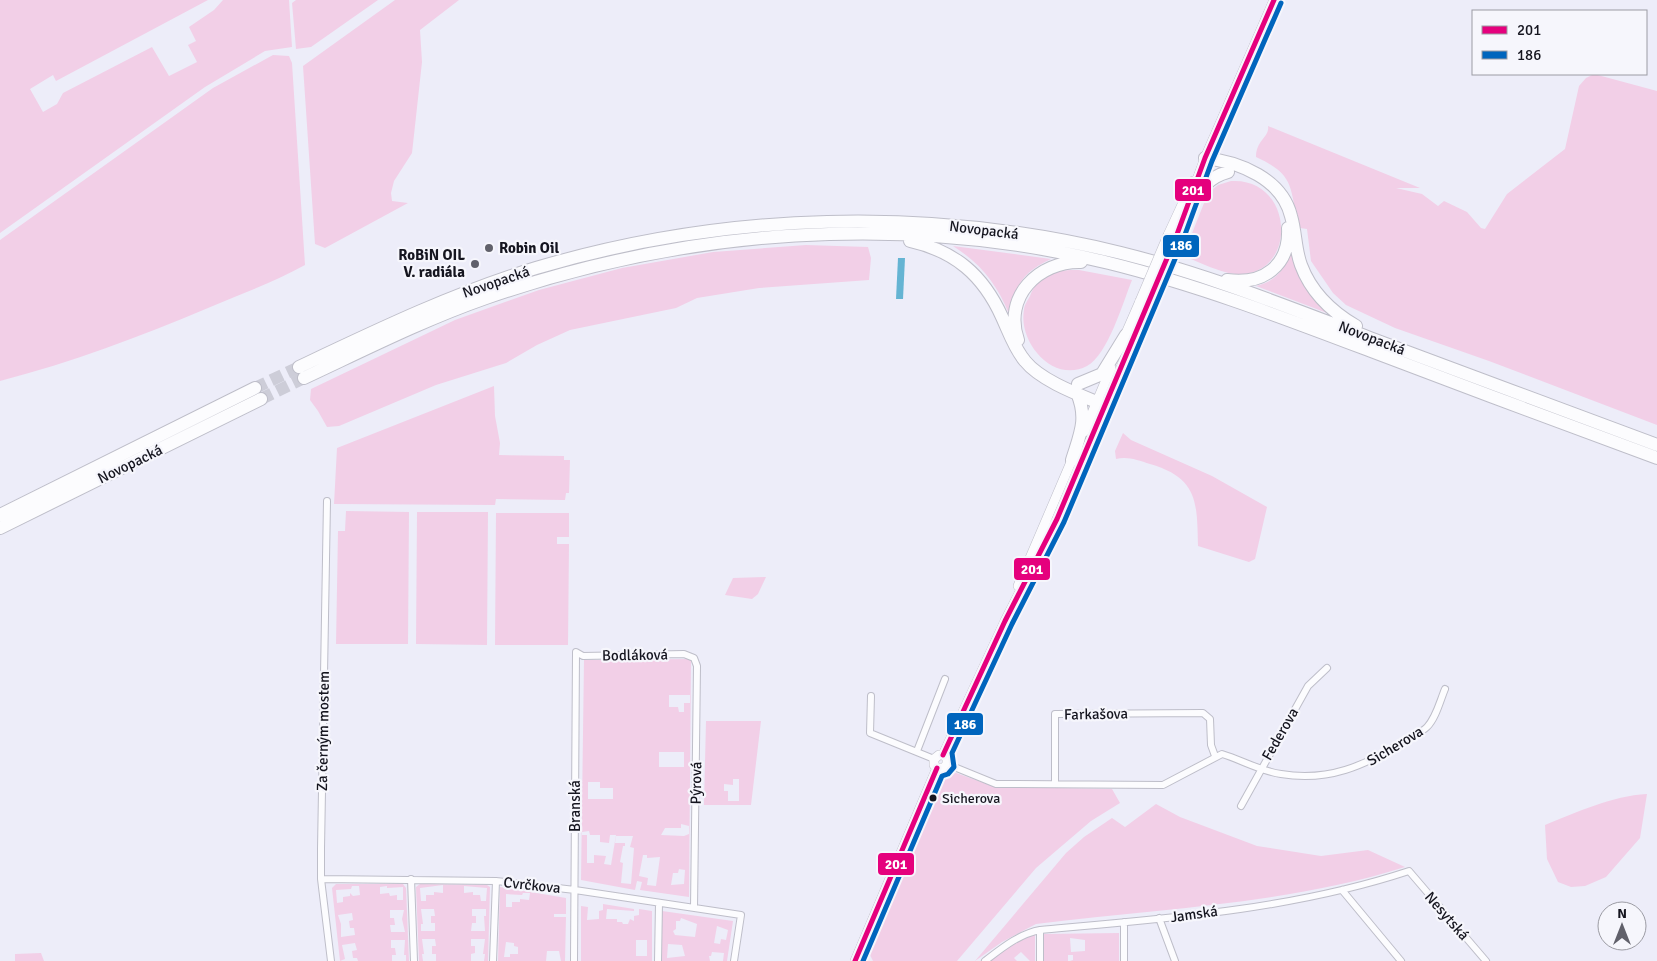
<svg xmlns="http://www.w3.org/2000/svg" width="1657" height="961" viewBox="0 0 1657 961" font-family="Signika,sans-serif">
<rect width="100%" height="100%" fill="#ededf9"/>
<!-- green -->
<path fill="#f2cfe7" fill-rule="evenodd" d="M0,0h208l-152,81 -3,-6 -23,14 13,23 14,-8 6,-11 89,-46 17,29 28,-14 -9,-17 8,-4 -7,-14 25,-17 9,-10h66l3,47 -27,4 -60,36 -205,146z
M296,0h82l-67,47 -15,2 -4,-46z
M395,0h64l-39,30 2,32 -10,91 -18,28 -3,12 1,8 16,2 -83,45 -10,-4 -12,-178z
M273,55l16,1 3,7 13,202c-31,17 -64,29 -97,43 -69,29 -135,54 -208,73v-141l213,-152z
M1594,74l63,17v334l-168,-64 -94,-33 -49,-23 -13,-12 -22,-32 -4,-32 -7,-1c-12,-39 -2,-52 -44,-71 0,-17 14,-20 12,-31l152,62h-24l26,6 16,12 6,-5 23,11 14,16 4,1 22,-35 58,-45 14,-63 7,-8z
M1231,181c62,-4 68,91 10,93 -18,1 -41,-12 -58,-18l25,-63 10,-8z
M806,245l62,2 3,11 -2,22 -110,8 -62,10 -21,10 -106,22 -33,15 -31,18 -70,22 -97,41 -12,1 -9,-16 -8,-11 1,-11 144,-69 84,-30 83,-22 91,-16z
M953,246l98,13c-27,12 -36,26 -42,55 -12,-30 -29,-51 -56,-68z
M1292,252l35,61 -71,-27c19,-4 29,-17 36,-34z
M1079,270l53,10c-9,22 -24,75 -45,86 -34,18 -69,-24 -63,-56 0,-5 4,-10 6,-14 3,-8 8,-17 16,-21 10,-5 23,-5 33,-5z
M494,386l1,30 5,27 -1,12 65,1v4h6l-1,33h-3l-1,7 -69,-1 -1,6 -161,-1 3,-56z
M1123,433l8,7 81,36 55,31 -12,52 -6,3 -51,-16c-1,-44 0,-68 -48,-82 -12,-4 -23,-8 -34,-5l-1,-8z
M346,511l63,1 -1,132h-72l2,-113h7z
M417,512h71l-1,133 -71,-1z
M496,513h73v24h-12v7h12l-1,101h-73z
M766,577l-8,17 -6,5 -27,-4 8,-17z
M691,659l-2,238 -49,-7 2,-8 -5,-1 -2,9 -54,-10 3,-220zM669,695h21v8h-6v9h-5l-1,-5h-9zM659,752h25v15h-25zM588,782h12v6h13v11h-25zM681,824l8,2v8l-5,2 -23,-1 4,-7h16zM589,831l1,4h10v7l9,1 1,-8h6l-5,30 -7,-1 2,-8 -12,-1v8h-7v-28h-5v-3zM616,836h17l-3,11 4,1 -3,36 -10,-1 2,-20 -3,-1 3,-16h2v-3h-10zM643,855h4v3l13,-1 -4,29 -9,-1 1,-7 -9,-2zM679,869l6,1 -1,14 -13,1 2,-12h5z
M706,721h55l-10,84h-47zM733,779h6v22h-11v-10h-4v-7l9,1z
M948,770l47,17 117,2 8,14 -29,18 -55,47 -79,93h-84l-4,-8 70,-166z
M1647,794l-7,44 -34,39 -21,9 -14,1 -13,-5 -11,-23 -2,-34c32,-13 67,-29 102,-31z
M1156,804l24,13 77,29 64,10 47,-6 37,17c-120,38 -245,41 -369,57l-34,18 -27,19 91,-108 18,-16 28,-19 13,9z
M336,884h67l3,4 3,73h-3v-6h-2l1,-15h-14v8h4l1,7h-4v6h-34l-1,-3h-4l-1,-7 5,-1 -2,-7 -13,2 3,14 -5,2 -8,-73zM352,886h7l1,9 -7,1 -3,-3v3l-7,1v5l-6,1 -1,-13 15,-1zM387,886v2l16,-1v13h-6v-5l-7,1 -1,-3 -9,1v-7zM390,910h14l-2,9 3,13h-14l-1,-7h5l-1,-7h-4zM352,913l1,7 -4,1 1,7h4l1,7 -14,2v-13l-3,-9z
M420,884l67,1 3,2 -2,74h-4l1,-7h-2l2,-15h-14v7h4v7l-4,1v7h-35v-7h-4v-8h4l-1,-7h-13l2,15h-2l1,7h-4l-3,-74zM443,885v8l-9,-1v3h-8v6h-5l-1,-13zM464,886l23,2 -1,13h-5l-1,-6h-7v-3l-9,1zM421,909h13l1,7h-4v7h4v8h-14v-7h2zM472,909h14v7h-2l1,15h-14l1,-8h4v-7h-4z
M500,887l66,11v16h-12v3h12l-1,44h-4l-2,-10h-12l-1,10h-48zM523,893h7l-1,7 -9,-1v3h-8v5h-6v-13l16,1zM506,942l8,1v3l4,1v7h-8v3h-6z
M603,904l31,5v2l-27,-2 -1,10h11v3h5l1,2h5l2,-5 4,2v-5l5,-1v-6l13,2v50h-71v-55l7,1 -1,13 12,-1v-8l4,-1zM636,940h11v16h-11z
M662,911l71,10 -6,40h-4l1,-8 -12,-1 -1,4h-2l1,5h-48zM681,918l16,6 -2,13 -20,-2 -2,-4 3,-2v-8h4zM717,926l11,4 -2,10 -5,-1 -1,5 -6,-1zM668,944l14,1 3,11 -18,2z
M1119,933v28h-49l3,-1v-5h-5v6h-25l1,-27zM1070,938l15,2v11l-14,1z
M1035,934v27h-5l-9,-9 -7,6 3,3h-27l20,-15z
M41,953l3,8h-29v-7z"/>
<!-- water -->
<path fill="#65b4d3" d="M898,258h7l-2,41h-7z"/>
<g fill="none" stroke-linecap="round" stroke-linejoin="round">
<!-- highway-tunnel -->
<path stroke="#cdcdd8" stroke-width="12" stroke-dasharray="12 6" stroke-linecap="butt" d="M255,388l44,-21
M261,399l43,-21"/>
<!-- street casing -->
<g stroke="#bebec9" stroke-width="8">
<path id="street" d="M327,501l-6,348v30l10,82
M871,696l-1,37 64,26
M917,751l28,-72
M947,764l49,20h11l156,1 59,-31c20,6 38,17 59,20 47,8 84,-8 123,-33 6,-4 17,-8 23,-14 9,-9 13,-26 18,-38
M1055,784v-70l148,-1 7,6 1,26 4,11
M1241,806l67,-120 19,-18
M321,879l175,2 79,9 166,25 -7,46
M411,879l3,82
M1342,890l59,71
M1159,918l16,43
M1124,922v39
M493,961l3,-80
M574,961l2,-309 7,4 101,-2 10,4 3,8 -3,242
M658,961l1,-58
M985,961c17,-13 34,-27 55,-31 123,-11 251,-20 369,-59l77,90
M1040,961v-31"/>
</g>
<!-- secondary casing -->
<g stroke="#bebec9" stroke-width="10">
<path id="secondary" d="M1168,235l25,-54
M1176,237l29,-79 69,-158
M1123,340l17,-39
M1084,432l27,-64
M1018,586l56,-131
M943,755l62,-134 52,-102 91,-215
M937,768h7l3,-4v-6l-4,-3
M937,768l-3,-3v-6l5,-4h4
M855,961l82,-193"/>
</g>
<!-- highway casing -->
<g stroke="#bebec9" stroke-width="14">
<path id="highway" d="M1205,158c35,4 77,21 86,58 5,17 4,33 10,49 10,27 31,47 55,61
M1186,213c12,-19 19,-35 42,-41
M910,241c45,10 73,34 92,76 7,15 12,31 23,44 16,20 55,34 79,44
M1227,280c36,5 63,-14 61,-52
M1018,340c-15,-43 20,-79 63,-78
M299,367c78,-37 155,-74 237,-99 189,-56 393,-62 585,-15 85,21 167,54 249,85 96,36 191,71 287,107
M304,378c60,-28 119,-58 182,-80 199,-69 417,-86 623,-35 89,22 175,55 262,88 95,36 191,72 286,107
M1078,384l24,-10 24,-39
M1072,460c8,-26 16,-41 5,-67
M0,515l255,-127
M0,528l261,-129"/>
</g>
<!-- street -->
<use href="#street" stroke="#fcfcfe" stroke-width="6"/>
<!-- secondary -->
<use href="#secondary" stroke="#fcfcfe" stroke-width="9"/>
<!-- highway -->
<use href="#highway" stroke="#fcfcfe" stroke-width="12"/>
<!-- secondary-bridge casing -->
<g stroke="#bebec9" stroke-width="10" stroke-linecap="butt">
<path id="secondary-bridge" d="M1140,301l28,-66
M1148,304l28,-67"/>
</g>
<!-- secondary-bridge -->
<use href="#secondary-bridge" stroke="#fcfcfe" stroke-width="9"/>
<!-- bus-1 casing -->
<g stroke="#f6f6fc" stroke-width="9">
<path id="bus-1" d="M943,755l62,-134 52,-102 119,-282 29,-79 69,-158
M855,961l82,-193"/>
</g>
<!-- bus-2 casing -->
<g stroke="#f6f6fc" stroke-width="9">
<path id="bus-2" d="M863,961l79,-185 6,-2 6,-7 -2,-14 60,-129 52,-102 119,-282 29,-79 69,-158"/>
</g>
<!-- bus-1 -->
<use href="#bus-1" stroke="#e5007d" stroke-width="5"/>
<!-- bus-2 -->
<use href="#bus-2" stroke="#0065bd" stroke-width="5"/>
</g>
<!-- markers -->
<g fill="#61616b" stroke="#f6f6fc" stroke-width="2">
<circle cx="489" cy="248" r="5"/>
<circle cx="475" cy="264" r="5"/>
</g>
<circle fill="#15151f" stroke="#f6f6fc" stroke-width="2" cx="933" cy="798" r="4.5"/>
<g text-anchor="middle" stroke-width="4.5" stroke-linejoin="round" paint-order="stroke">
<!-- bus labels -->
<g font-size="14" fill="#15151f" stroke="#f6f6fc" text-anchor="start">
<text x="942" y="803">Sicherova</text>
</g>
<!-- street labels -->
<g font-size="15" fill="#15151f" stroke="#f6f6fc">
<text transform="translate(984 230) rotate(7)" y="5">Novopacká</text>
<text transform="translate(496 282) rotate(-19)" y="5">Novopacká</text>
<text transform="translate(1372 338) rotate(21)" y="5">Novopacká</text>
<text transform="translate(130 464) rotate(-26)" y="5">Novopacká</text>
<text transform="translate(635 655) rotate(-1)" y="5">Bodláková</text>
<text transform="translate(1096 714) rotate(-1)" y="5">Farkašova</text>
<text transform="translate(323 731) rotate(-89)" y="5">Za černým mostem</text>
<text transform="translate(1280 734) rotate(-60)" y="5">Federova</text>
<text transform="translate(1395 746) rotate(-31)" y="5">Sicherova</text>
<text transform="translate(696 783) rotate(-89)" y="5">Pýrová</text>
<text transform="translate(575 806) rotate(-90)" y="5">Branská</text>
<text transform="translate(532 885) rotate(6)" y="5">Cvrčkova</text>
<text transform="translate(1194 914) rotate(-8)" y="5">Jamská</text>
<text transform="translate(1447 916) rotate(49)" y="5">Nesytská</text>
</g>
<!-- poi labels -->
<g font-size="15" font-weight="bold" fill="#15151f" stroke="#f6f6fc" text-anchor="start">
<text x="499" y="253">Robin Oil</text>
<text x="465" y="260" text-anchor="end">RoBiN OIL<tspan x="465" dy="17">V. radiála</tspan></text>
</g>
</g>
<g stroke="#f6f6fc" stroke-width="2">
<rect x="1174" y="178" width="38" height="24" rx="5" fill="#e5007d"/>
<rect x="1162" y="234" width="38" height="24" rx="5" fill="#0065bd"/>
<rect x="1013" y="557" width="38" height="24" rx="5" fill="#e5007d"/>
<rect x="946" y="712" width="38" height="24" rx="5" fill="#0065bd"/>
<rect x="877" y="852" width="38" height="24" rx="5" fill="#e5007d"/>
</g>
<g font-size="14" text-anchor="middle" font-weight="bold" fill="#fff">
<text x="1193" y="195">201</text>
<text x="1181" y="250">186</text>
<text x="1032" y="574">201</text>
<text x="965" y="729">186</text>
<text x="896" y="869">201</text>
</g>
<!-- legend -->
<rect x="1472" y="10" width="175" height="65" fill="#f6f6fc" stroke="#9c9ca4"/>
<rect x="1482" y="26" width="25" height="8" fill="#e5007d" stroke="#9c9ca4"/>
<text x="1517" y="35" font-size="15" fill="#15151f">201</text>
<rect x="1482" y="51" width="25" height="8" fill="#0065bd" stroke="#9c9ca4"/>
<text x="1517" y="60" font-size="15" fill="#15151f">186</text>
<!-- north arrow -->
<g transform="translate(1622 926)"><circle r="24" fill="#f6f6fc" stroke="#9c9ca4"/>
<path d="M0-4L9 19L0 12L-9 19Z" fill="#61616b"/>
<text y="-8" font-size="14" font-weight="bold" text-anchor="middle" fill="#15151f">N</text>
</g>
</svg>
